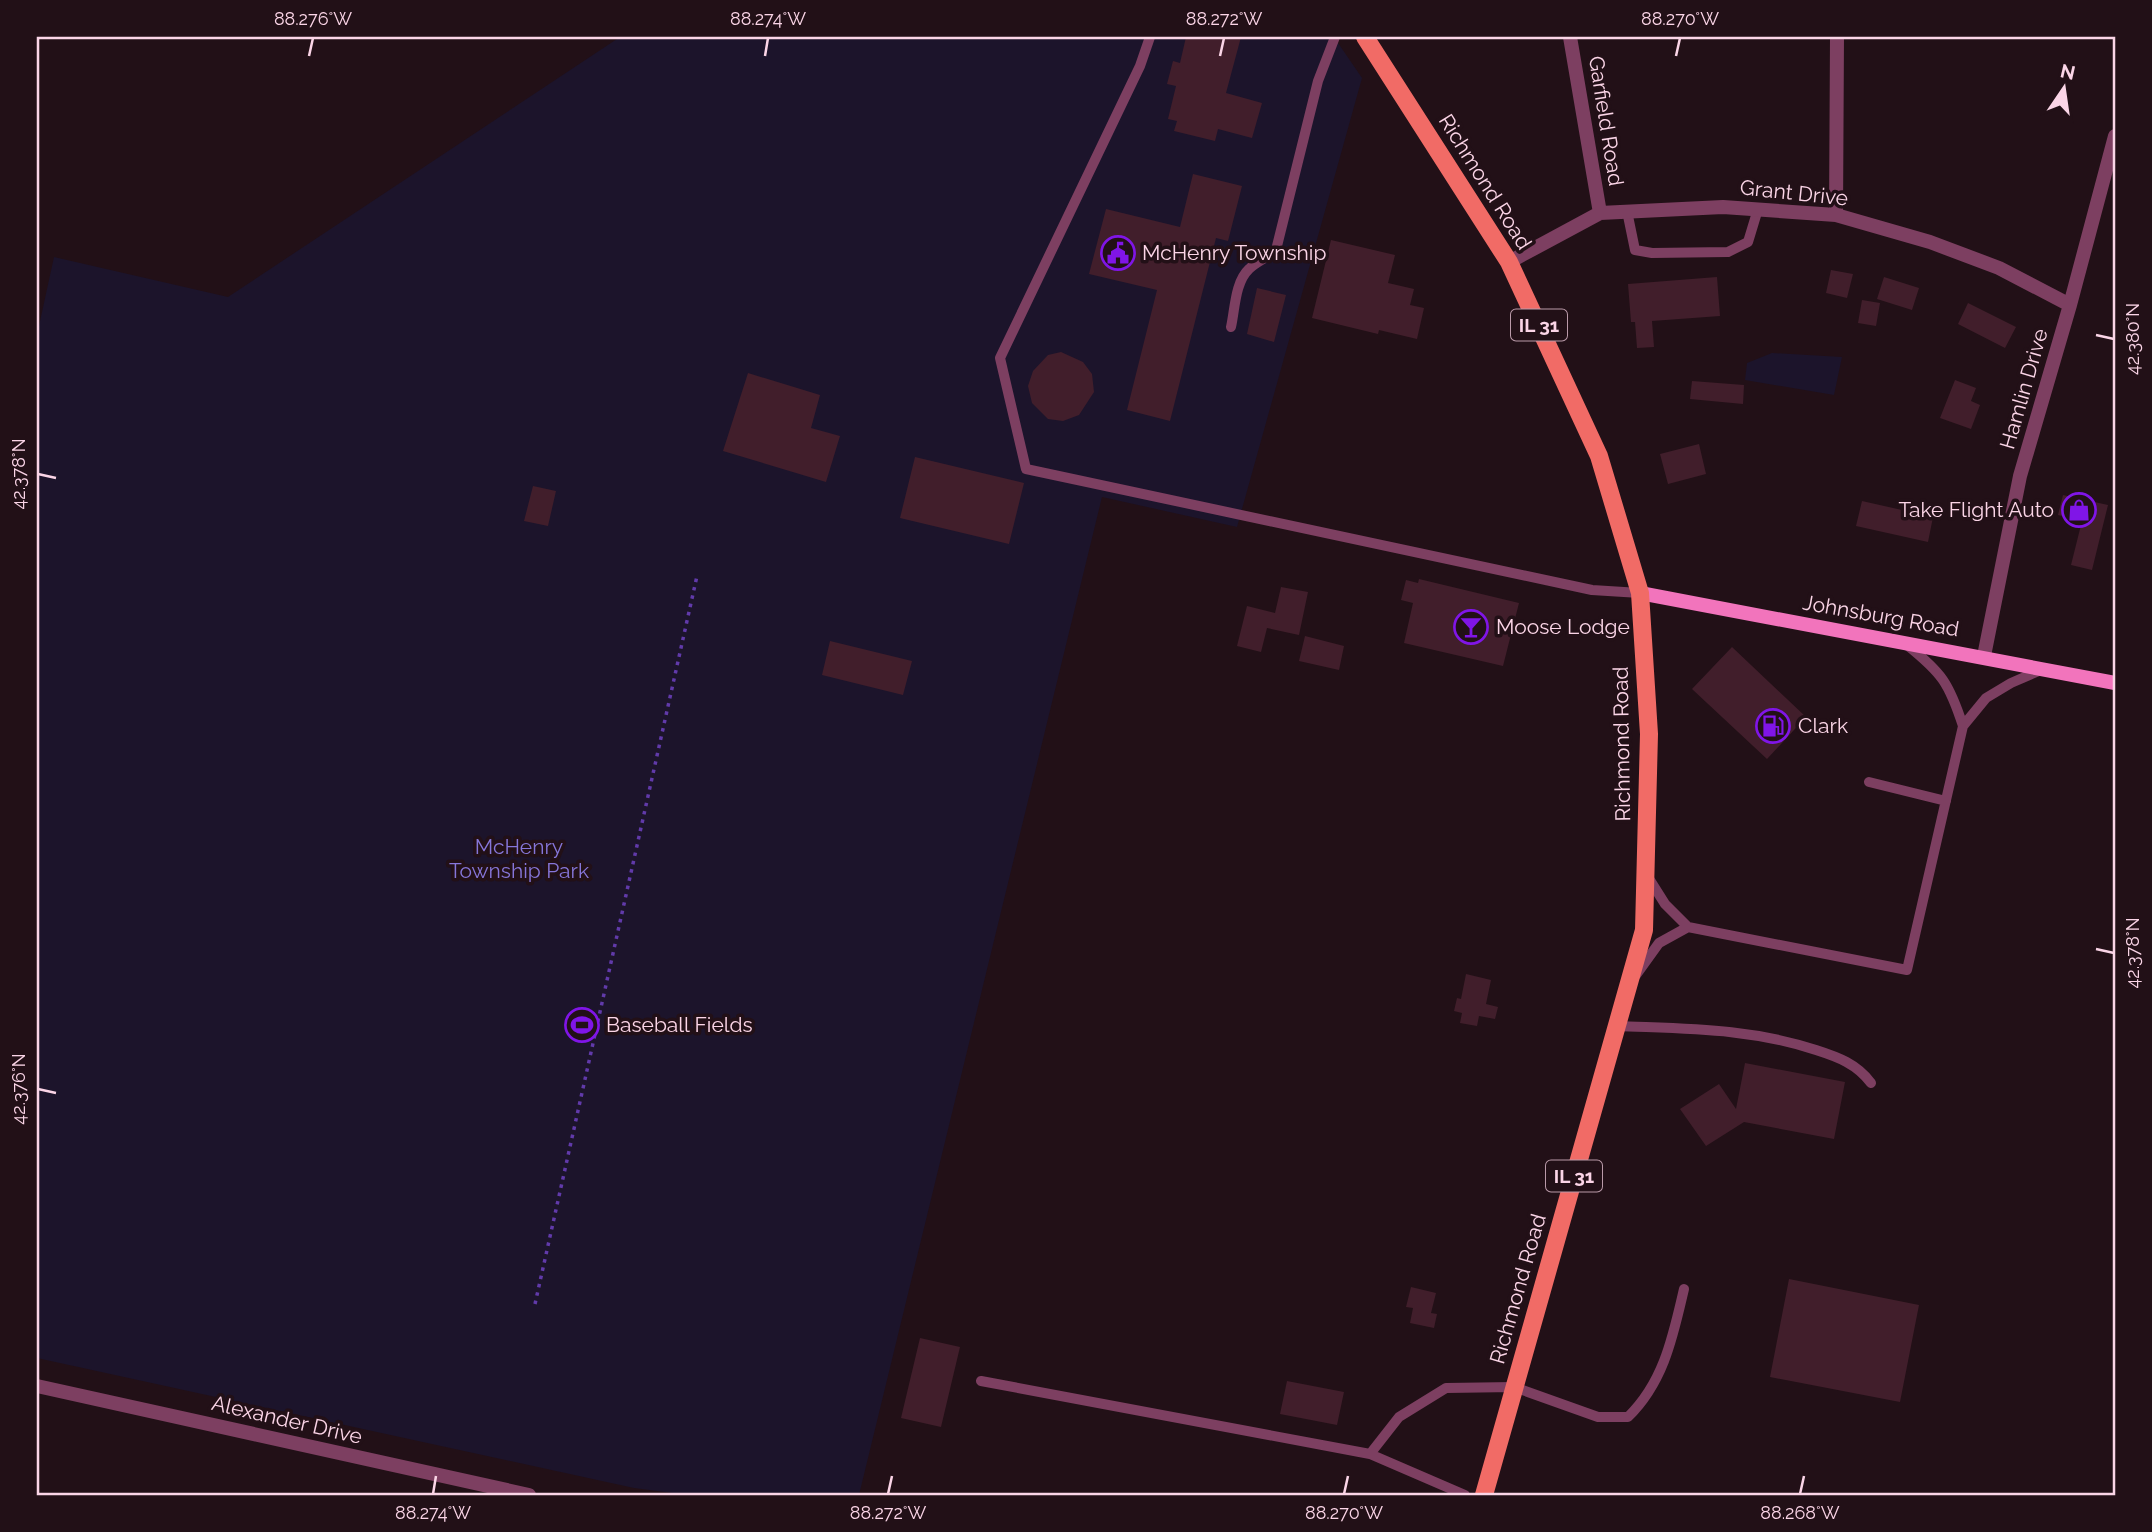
<svg xmlns="http://www.w3.org/2000/svg" width="2152" height="1532" viewBox="0 0 2152 1532" font-family="Raleway,sans-serif">
<rect width="100%" height="100%" fill="#221017"/>
<!-- green -->
<path fill="#1c142b" d="M620,37h714l28,41 -125,449 -135,-30 -243,998h-171l-54,-7 -597,-130v-1023l17,-78 174,40z
M1772,353l70,4 -8,38 -89,-15 2,-17z"/>
<!-- building -->
<path fill="#411e2b" d="M1186,37h55l-15,56 36,10 -10,35 -34,-9 -3,12 -41,-10 3,-10 -9,-2 8,-33 -9,-2 6,-23 7,2z
M1193,174l49,12 -14,55 -12,-3 -46,183 -43,-11 30,-120 -68,-16 17,-65 74,18z
M1331,240l64,15 -7,28 26,6 -4,16 14,3 -7,31 -38,-9 -1,4 -66,-16z
M1831,270l22,4 -6,24 -21,-5z
M1717,277l3,39 -68,5 2,26 -17,1 -2,-26h-4l-3,-38z
M1884,277l35,11 -7,22 -35,-11z
M1257,288l29,7 -12,47 -27,-8z
M1862,300l18,3 -4,23 -18,-3z
M1968,303l48,24 -11,21 -47,-24z
M1061,352l22,10 9,12 2,18 -15,23 -16,6 -15,-2 -16,-16 -4,-17 5,-15 15,-16z
M748,373l72,22 -9,33 29,8 -14,46 -103,-31z
M1955,380l21,8 -5,13 9,4 -9,24 -31,-11z
M1692,381l52,4 -1,19 -53,-5z
M1699,444l7,30 -38,10 -8,-30z
M915,457l109,26 -15,61 -109,-26z
M533,486l23,5 -8,35 -24,-5z
M2063,495l45,10 -16,65 -21,-5 11,-44 -24,-6z
M1862,501l71,16 -5,25 -72,-16z
M1419,579l100,24 -16,63 -99,-23 9,-40 -12,-3 5,-20 12,3z
M1281,587l27,5 -9,43 -32,-7 -6,24 -24,-6 10,-40 28,7z
M1305,636l39,10 -5,24 -40,-9z
M830,641l82,20 -9,34 -81,-20z
M1732,647l74,70 -39,42 -75,-70z
M1466,974l25,6 -5,24 12,3 -3,12 -16,-3 -2,10 -17,-3 2,-10 -8,-2 3,-13 4,1z
M1745,1063l100,19 -11,57 -90,-17 -38,24 -26,-37 39,-25 17,25z
M1789,1279l130,26 -19,97 -130,-25z
M1411,1287l25,6 -5,20 6,1 -3,14 -24,-5 3,-15 -7,-1z
M920,1338l40,9 -19,80 -40,-9z
M1287,1381l57,11 -7,33 -57,-11z"/>
<g fill="none" stroke-linecap="round" stroke-linejoin="round">
<!-- path -->
<path stroke="#613aaa" stroke-width="3.5" stroke-dasharray="3.5 5" stroke-linecap="butt" d="M535,1304l162,-728"/>
<!-- lane -->
<path stroke="#7d3f61" stroke-width="10" d="M1150,37l-10,29 -140,292 26,111 566,121 48,3
M1627,211l8,39 17,3 76,-1 20,-10 10,-33
M1231,327c4,-18 4,-45 18,-58 6,-6 19,-12 27,-19l42,-169 17,-44
M1907,645c35,28 42,38 56,81
M1869,782l77,19
M1648,877l17,27 23,23 219,43 56,-244 23,-28 25,-15 30,-13
M1636,975l23,-32 29,-16
M1617,1026c70,3 132,2 199,24 22,7 41,14 55,33
M981,1381l389,73 95,41
M1370,1454l29,-37 47,-29 68,-1 84,30h30c36,-35 45,-81 56,-128"/>
<!-- street -->
<path stroke="#7d3f61" stroke-width="14" d="M1570,37l30,176
M1836,215l1,-178
M1509,262l91,-49 123,-6 113,8 94,27 69,26 71,37
M1984,656l36,-180 50,-171 45,-169
M37,1386l492,109"/>
<!-- secondary -->
<path stroke="#f274bc" stroke-width="14" d="M1640,593l475,90"/>
<!-- primary -->
<path stroke="#f16b66" stroke-width="18" d="M1365,37l144,225 90,194 41,137 9,141 -5,196 -160,565"/>
</g>
<!-- ticks -->
<path fill="none" stroke="#fbd5e7" stroke-width="2.5" d="M309,56l4,-18M765,56l3,-18M1220,56l4,-18M1676,56l4,-18M2096,335l18,4M38,474l18,4M2096,949l18,4M38,1089l18,4M433,1494l3,-18M888,1494l4,-18M1344,1494l4,-18M1800,1494l4,-18"/>
<!-- icons -->
<defs>
<g id="civic-ring" transform="scale(1.75)"><circle r="9.5" fill="#221017" stroke="#8015e7" stroke-width="1.5"/><path d="M-.6-6.5H3V-4.5H.6V-3L4-1V1h2V6H-6V1h2V-1L-.6-3ZM-1.2 2.5V6h2.4V2.5Z" fill="#8015e7"/></g>
<g id="shop-ring" transform="scale(1.75)"><circle r="9.5" fill="#221017" stroke="#8015e7" stroke-width="1.5"/><path d="M-5-2.5h2.3a2.7 3.5 0 0 1 5.4 0H5L5.5 6h-11ZM-1.5-2.5h3a1.5 2.3 0 0 0-3 0Z" fill="#8015e7"/></g>
<g id="bar-ring" transform="scale(1.75)"><circle r="9.5" fill="#221017" stroke="#8015e7" stroke-width="1.5"/><path d="M-6-5H6L.8 .8V4.5H3.5V6h-7V4.5H-.8V.8Z" fill="#8015e7"/></g>
<g id="fuel-ring" transform="scale(1.75)"><circle r="9.5" fill="#221017" stroke="#8015e7" stroke-width="1.5"/><path d="M-5.5-6h7V0h2V4h1.3V-2.5L3-4.5l.8-.8L6-3V5H2.5V1h-1V6h-7ZM-4.2-4.7v3.2H.2V-4.7Z" fill="#8015e7"/></g>
<g id="stadium-ring" transform="scale(1.75)"><circle r="9.5" fill="#221017" stroke="#8015e7" stroke-width="1.5"/><path d="M0-5a6.5 5 0 1 0 0 10a6.5 5 0 1 0 0-10ZM-3.5-1.8h7v3.6h-7Z" fill="#8015e7"/></g>
</defs>
<g fill-rule="evenodd">
<use href="#civic-ring" x="1118" y="253"/>
<use href="#shop-ring" x="2079" y="510"/>
<use href="#bar-ring" x="1471" y="627"/>
<use href="#fuel-ring" x="1773" y="726"/>
<use href="#stadium-ring" x="582" y="1025"/>
</g>
<g text-anchor="middle" stroke-width="7" stroke-linejoin="round" paint-order="stroke">
<!-- shield labels -->
<g fill="#221017" stroke="#ba9aa9" stroke-width="2">
<rect x="1511" y="309.5" width="56" height="31" rx="5"/>
<rect x="1546" y="1160.5" width="56" height="31" rx="5"/>
</g>
<g font-size="19" font-weight="bold" fill="#fbd5e7">
<text x="1539" y="332">IL 31</text>
<text x="1574" y="1183">IL 31</text>
</g>
<!-- street labels -->
<g font-size="21" fill="#fbd5e7" stroke="#221017">
<text transform="translate(1606 121) rotate(81)" y="7">Garfield Road</text>
<text transform="translate(1485 182) rotate(58)" y="7">Richmond Road</text>
<text transform="translate(1794 193) rotate(6)" y="7">Grant Drive</text>
<text transform="translate(2024 389) rotate(-74)" y="7">Hamlin Drive</text>
<text transform="translate(1881 616) rotate(10)" y="7">Johnsburg Road</text>
<text transform="translate(1622 744) rotate(-91)" y="7">Richmond Road</text>
<text transform="translate(1518 1289) rotate(-74)" y="7">Richmond Road</text>
<text transform="translate(287 1420) rotate(13)" y="7">Alexander Drive</text>
</g>
<!-- poi labels -->
<g font-size="21" fill="#fbd5e7" stroke="#221017" text-anchor="start">
<text x="1142" y="260">McHenry Township</text>
<text x="2054" y="517" text-anchor="end">Take Flight Auto</text>
<text x="1496" y="634">Moose Lodge</text>
<text x="1798" y="733">Clark</text>
<text x="606" y="1032">Baseball Fields</text>
</g>
<!-- park labels -->
<g font-size="21" fill="#8676d9" stroke="#221017">
<text x="519" y="854">McHenry<tspan x="519" dy="24">Township Park</tspan></text>
</g>
</g>
<!-- border -->
<rect width="2152" height="1532" fill="none" stroke="#221017" stroke-width="77"/>
<!-- north arrow -->
<g transform="translate(2064 88) rotate(13)" stroke="#221017" stroke-width="5" paint-order="stroke">
<path d="M0-5L12 26L0 18L-12 26Z" fill="#fbd5e7"/>
<text y="-10" font-size="19" font-weight="bold" text-anchor="middle" fill="#fbd5e7">N</text>
</g>
<rect x="38" y="38" width="2076" height="1456" fill="none" stroke="#fbd5e7" stroke-width="2.5"/>
<g font-size="18" text-anchor="middle" fill="#fbd5e7">
<text x="313" y="25">88.276°W</text>
<text x="768" y="25">88.274°W</text>
<text x="1224" y="25">88.272°W</text>
<text x="1680" y="25">88.270°W</text>
<text transform="translate(2133 339) rotate(-90)" y="6">42.380°N</text>
<text transform="translate(19 474) rotate(-90)" y="6">42.378°N</text>
<text transform="translate(2133 953) rotate(-90)" y="6">42.378°N</text>
<text transform="translate(19 1089) rotate(-90)" y="6">42.376°N</text>
<text x="433" y="1519">88.274°W</text>
<text x="888" y="1519">88.272°W</text>
<text x="1344" y="1519">88.270°W</text>
<text x="1800" y="1519">88.268°W</text>
</g>
</svg>
